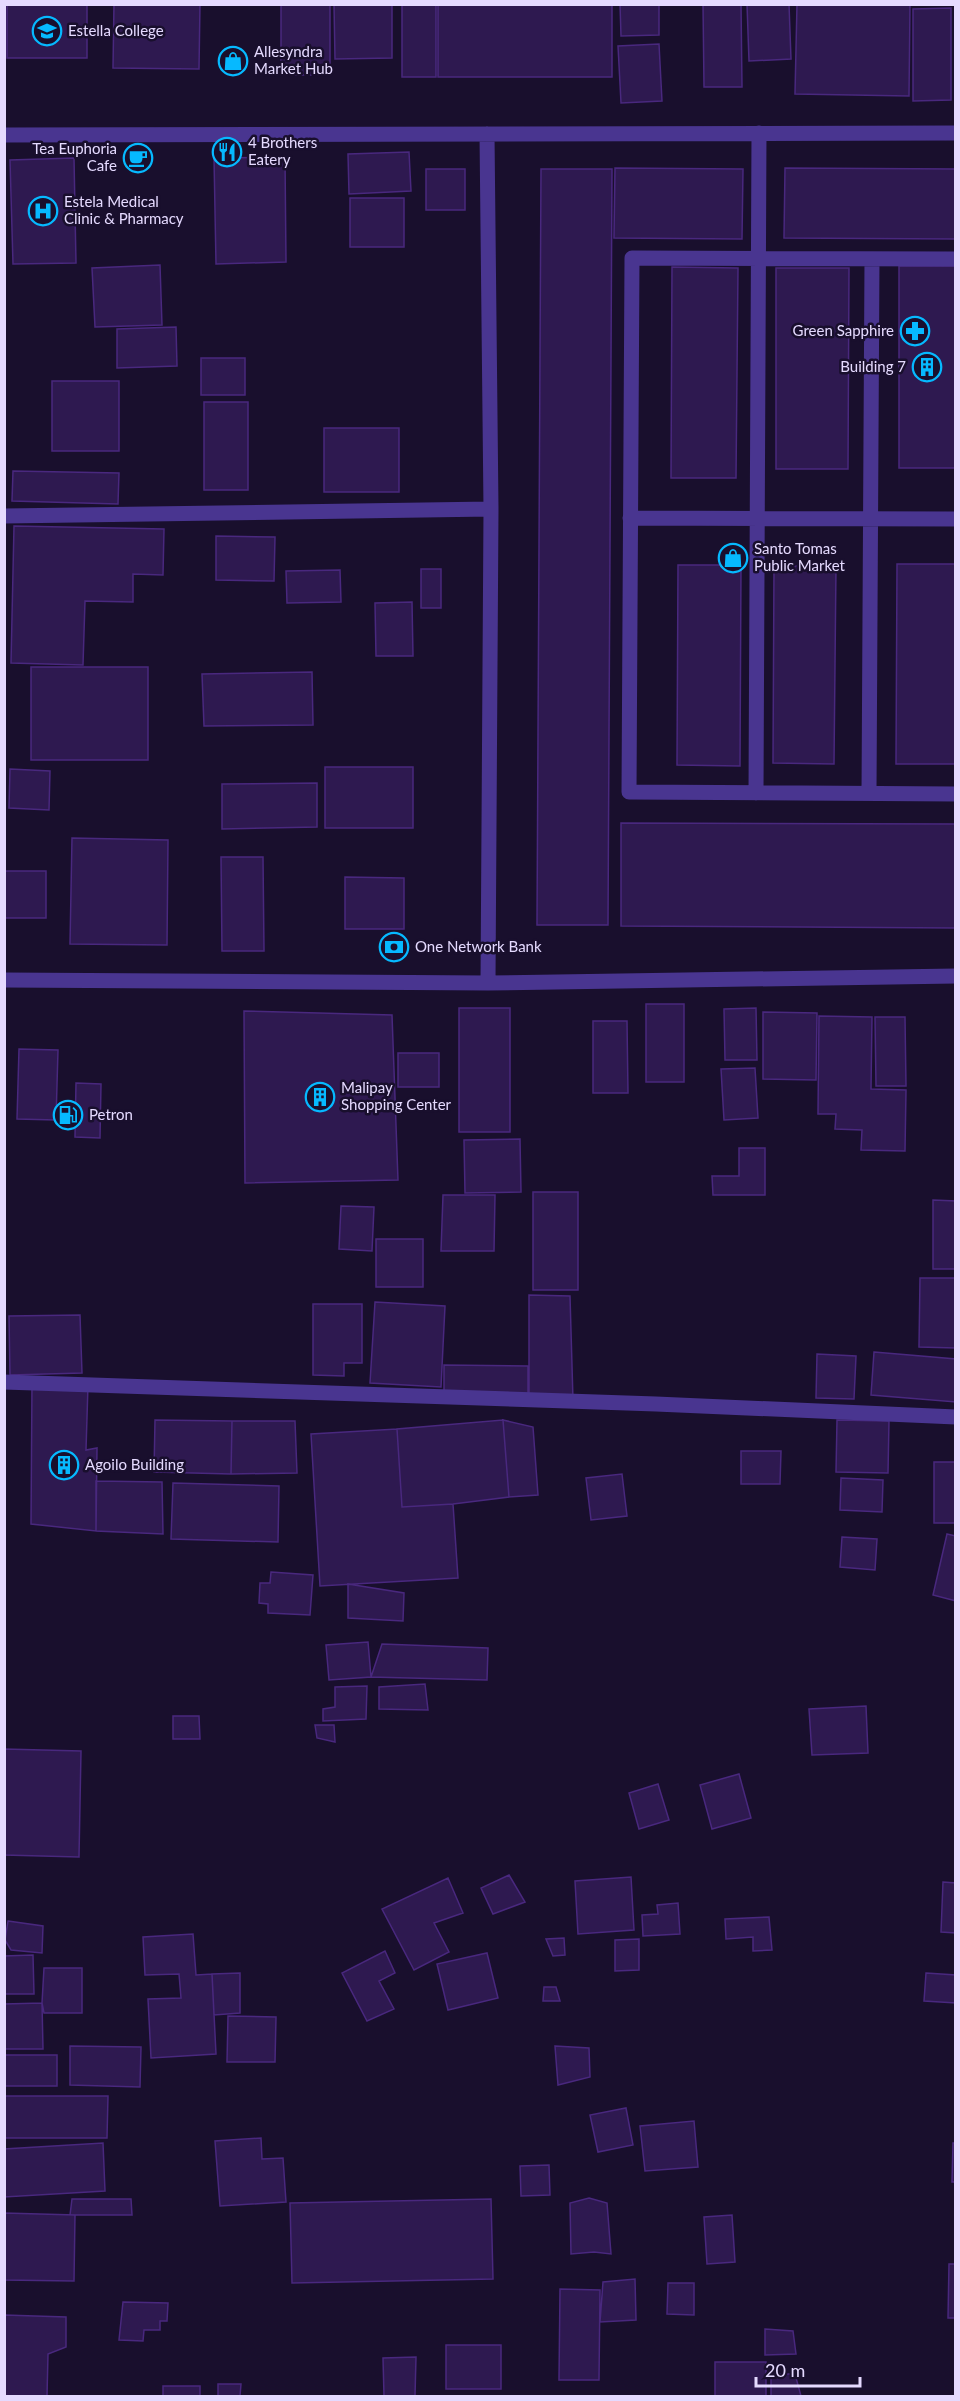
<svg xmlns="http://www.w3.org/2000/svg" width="960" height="2401" viewBox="0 0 960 2401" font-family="Lato,sans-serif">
<rect width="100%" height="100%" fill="#190f2d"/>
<!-- building -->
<path fill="#2e1950" stroke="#49287e" stroke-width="1.5" d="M7,4h80v54h-80z
M114,4h86l-1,65 -86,-1z
M281,4h49v71h-49z
M334,4h58v54l-57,1z
M402,4h34v73h-34z
M438,4h174v73h-174z
M620,4h39v31l-38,1z
M703,4h38l1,83h-38z
M747,4h42l2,55 -42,2z
M797,4h113l-1,92 -114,-2z
M951,8v92l-38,1v-92z
M659,44l3,57 -41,2 -3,-57z
M409,152l2,39 -62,3 -1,-40z
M285,157l1,105 -70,2 -2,-106z
M74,158l2,105 -63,1 -3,-104z
M615,168l128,1 -1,70 -128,-1z
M785,168l171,1v70l-172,-1z
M426,169h39v41h-39z
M541,169h71l-4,756h-71z
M350,198h54v49h-54z
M160,265l2,60 -67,2 -3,-59z
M899,266h57v202h-57z
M672,267l66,1 -2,210h-65z
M776,268h73l-1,201h-72z
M176,327l1,39 -60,2v-39z
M201,358h44v37h-44z
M52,381h67v70h-67z
M204,402h44v88h-44z
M324,428h75v64h-75z
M13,471l106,2 -1,31 -106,-3z
M14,526l150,3 -1,46 -30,-1v28l-48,-1 -2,64 -72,-2z
M216,536l59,1 -1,44 -58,-1z
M897,564h59v200h-60z
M678,565h63l-1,201 -63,-1z
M774,566h62l-2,198 -61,-1z
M421,569h20v39h-20z
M340,570l1,32 -54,1 -1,-32z
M412,602l1,54h-37l-1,-53z
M31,667h117v93h-117z
M312,672l1,53 -109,1 -2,-52z
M325,767h88v61h-88z
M10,769l40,2 -1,39 -40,-2z
M317,783v44l-95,2v-45z
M621,823l335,1v104l-335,-2z
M72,838l96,2 -1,105 -97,-1z
M221,857h42l1,94h-42z
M4,871h42v47h-42z
M345,877l59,1v51h-59z
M646,1004h38v78h-38z
M459,1008h51v124h-51z
M756,1008l1,52h-32l-1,-51z
M244,1011l148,4 6,165 -153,3z
M763,1012l54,1 -1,67 -53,-1z
M819,1016l53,1 -1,72 35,1 -1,61 -44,-1 1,-20 -27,-1 1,-15h-18z
M875,1017h30l1,69h-30z
M593,1021h34l1,72h-35z
M19,1049l39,1 -2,70 -39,-1z
M398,1053h41v34h-41z
M755,1068l3,50 -34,2 -3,-51z
M76,1083l25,1 -1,54 -25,-1z
M520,1139l1,53 -56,1 -1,-53z
M739,1148h26v47h-52l-1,-19h27z
M533,1192h45v98h-45z
M443,1195h52l-1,56h-53z
M933,1200l23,1v68h-23z
M341,1206l33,1 -2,44 -33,-2z
M376,1239h47v48h-47z
M920,1278h36v70l-37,-1z
M529,1295l41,1 3,104 -44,-1z
M375,1302l70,4 -4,81 -71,-4z
M313,1304h49v59h-18v13l-31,-1z
M80,1315l2,58 -72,2 -1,-59z
M874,1352l82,7v43l-85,-7z
M817,1354l39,2 -2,43 -38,-1z
M444,1365l84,1v30l-84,-1z
M32,1383l56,2 -2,65 11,-2 -1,83 -65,-7z
M155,1420l77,1 -1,53 -77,-2z
M503,1420l6,77 -56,7 -51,3 -5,-78z
M503,1420l30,7 5,68 -29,2z
M837,1420l52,1 -1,52 -52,-1z
M232,1421h63l2,52 -66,1z
M397,1429l5,78 51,-3 5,74 -138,8 -9,-152z
M741,1451h40l-1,33h-39z
M934,1462h22v61h-22z
M622,1474l5,42 -36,4 -5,-42z
M841,1478l42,2 -1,32 -42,-2z
M96,1481l66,1 1,52 -67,-3z
M173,1483l106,3 -1,56 -107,-3z
M947,1534l9,2v65l-23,-6z
M842,1537l35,2 -2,31 -35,-3z
M271,1572l42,3 -3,40 -42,-2v-9l-9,-1 1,-20h10z
M348,1584l56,9 -1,28 -55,-3z
M368,1642l3,35 -42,3 -3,-35z
M382,1644l106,4 -1,32 -116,-3z
M425,1684l3,26 -49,-1v-22z
M367,1686l-1,33 -43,2v-12l12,-2v-20z
M866,1706l2,47 -56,2 -3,-46z
M173,1716h26l1,23h-27z
M315,1725h19l1,17 -18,-4z
M4,1749l77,2 -2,106 -75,-2z
M739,1774l12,44 -39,11 -12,-44z
M658,1784l11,36 -30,9 -10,-36z
M509,1875l16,27 -32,12 -12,-26z
M631,1877l3,53 -56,4 -3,-53z
M448,1878l15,35 -29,10 15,29 -35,18 -32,-61z
M943,1882l13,1v50l-15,-1z
M678,1903l2,31 -37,2 -1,-21 16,-1 -1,-9z
M769,1917l3,33 -19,1v-14l-27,2 -1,-20z
M8,1921l35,5 -1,27 -31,-3 -6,-10z
M193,1934l3,41 16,-1 4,80 -65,4 -3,-59 33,-1 -2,-24 -34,1 -2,-38z
M564,1938l1,17 -12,1 -7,-17z
M639,1939v31l-24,1v-31z
M385,1951l10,22 -16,8 15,28 -27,12 -25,-48z
M487,1953l11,45 -50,12 -11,-46z
M33,1955l1,39h-30v-38z
M44,1968h38v45h-38l-2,-10z
M240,1973v40l-26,2 -2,-41z
M926,1973l30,2v28l-32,-2z
M544,1987h12l4,14h-17z
M42,2003l1,46h-39v-45z
M228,2016l48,1 -1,45h-48z
M70,2046l71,1 -1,40 -70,-2z
M555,2046l34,2 1,29 -32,8z
M4,2055h53v31h-53z
M4,2096h104l-1,42h-103z
M626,2108l7,37 -35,7 -8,-37z
M694,2121l4,46 -53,4 -5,-45z
M261,2138l1,21 21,-1 3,44 -66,4 -5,-65z
M103,2143l2,48 -101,6v-48z
M953,2143h3v39h-4z
M549,2165l1,30 -29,1 -1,-30z
M589,2198l18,5 4,51 -17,-2 -23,2 -1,-51z
M72,2199h59l1,16h-62z
M491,2199l2,80 -201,4 -2,-80z
M4,2213l71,2 -1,66 -70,-1z
M732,2215l3,47 -28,2 -3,-47z
M949,2264h7v54h-8z
M635,2279l1,41 -36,2 3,-40z
M668,2283h26v32l-27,-1z
M560,2289l40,1 -1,90h-40z
M123,2302l45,1 -1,18h-7v9h-16l-1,11 -24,-1z
M4,2315l62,2v30l-18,7 -1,42h-43z
M765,2329l28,2 3,23 -31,1z
M446,2345h55v44h-55z
M416,2357l-1,39h-31l-1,-38z
M715,2362h51v34h-51z
M771,2374h24l6,22h-30z
M218,2384h23l-1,12h-22z
M163,2386h37v10h-37z"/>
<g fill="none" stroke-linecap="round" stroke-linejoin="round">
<!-- minor -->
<path stroke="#493590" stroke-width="15" d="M487,134l4,375 -3,474
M4,135l952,-2
M956,259l-324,-1 -3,534 327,2
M4,516l487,-7
M630,518l326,1
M756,793l3,-660
M869,793l3,-534
M4,980l484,3 468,-7
M4,1382l652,22 300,13"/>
</g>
<!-- icons -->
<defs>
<g id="university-ring" transform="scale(1.5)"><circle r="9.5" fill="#190f2d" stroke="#06b9ff" stroke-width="1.5"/><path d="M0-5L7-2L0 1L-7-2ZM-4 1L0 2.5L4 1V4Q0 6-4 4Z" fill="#06b9ff"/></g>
<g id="shop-ring" transform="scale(1.5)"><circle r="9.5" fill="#190f2d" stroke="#06b9ff" stroke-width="1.5"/><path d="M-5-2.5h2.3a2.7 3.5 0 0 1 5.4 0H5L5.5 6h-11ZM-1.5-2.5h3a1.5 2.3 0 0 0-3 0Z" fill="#06b9ff"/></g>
<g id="restaurant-ring" transform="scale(1.5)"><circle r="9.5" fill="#190f2d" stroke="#06b9ff" stroke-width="1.5"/><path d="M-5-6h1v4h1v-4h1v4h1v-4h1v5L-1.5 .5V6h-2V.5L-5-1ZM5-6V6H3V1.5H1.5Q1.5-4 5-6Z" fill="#06b9ff"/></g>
<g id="cafe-ring" transform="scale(1.5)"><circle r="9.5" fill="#190f2d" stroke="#06b9ff" stroke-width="1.5"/><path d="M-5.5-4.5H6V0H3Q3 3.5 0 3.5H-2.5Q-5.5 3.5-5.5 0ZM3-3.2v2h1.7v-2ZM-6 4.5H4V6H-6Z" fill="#06b9ff"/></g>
<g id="hospital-ring" transform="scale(1.5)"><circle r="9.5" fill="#190f2d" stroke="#06b9ff" stroke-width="1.5"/><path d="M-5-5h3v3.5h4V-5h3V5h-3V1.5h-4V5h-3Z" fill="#06b9ff"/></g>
<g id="pharmacy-ring" transform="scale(1.5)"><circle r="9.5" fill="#190f2d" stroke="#06b9ff" stroke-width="1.5"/><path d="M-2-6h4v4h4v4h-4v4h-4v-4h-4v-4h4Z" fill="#06b9ff"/></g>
<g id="building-ring" transform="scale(1.5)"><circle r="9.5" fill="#190f2d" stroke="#06b9ff" stroke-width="1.5"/><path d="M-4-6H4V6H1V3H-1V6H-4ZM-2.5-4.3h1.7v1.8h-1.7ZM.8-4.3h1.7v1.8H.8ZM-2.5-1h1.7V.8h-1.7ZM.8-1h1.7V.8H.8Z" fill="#06b9ff"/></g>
<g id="bank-ring" transform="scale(1.5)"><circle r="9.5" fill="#190f2d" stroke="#06b9ff" stroke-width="1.5"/><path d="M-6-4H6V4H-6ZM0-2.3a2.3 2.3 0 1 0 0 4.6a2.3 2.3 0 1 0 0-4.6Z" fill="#06b9ff"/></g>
<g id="fuel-ring" transform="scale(1.5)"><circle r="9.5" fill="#190f2d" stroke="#06b9ff" stroke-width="1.5"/><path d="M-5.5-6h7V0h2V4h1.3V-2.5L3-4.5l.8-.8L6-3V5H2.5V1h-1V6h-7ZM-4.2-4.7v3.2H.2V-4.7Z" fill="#06b9ff"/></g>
</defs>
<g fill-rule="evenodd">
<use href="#university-ring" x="47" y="31"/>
<use href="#shop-ring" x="233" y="61"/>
<use href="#restaurant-ring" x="227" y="152"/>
<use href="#cafe-ring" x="138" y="158"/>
<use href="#hospital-ring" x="43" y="211"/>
<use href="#pharmacy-ring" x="915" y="331"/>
<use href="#building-ring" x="927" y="367"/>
<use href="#shop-ring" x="733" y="558"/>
<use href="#bank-ring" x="394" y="947"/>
<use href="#building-ring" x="320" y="1097"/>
<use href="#fuel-ring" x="68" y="1115"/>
<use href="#building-ring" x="64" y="1465"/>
</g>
<g text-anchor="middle" stroke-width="5" stroke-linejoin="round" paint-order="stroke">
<!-- poi labels -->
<g font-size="15" fill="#e5daff" stroke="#190f2d" text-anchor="start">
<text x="68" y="36">Estella College</text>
<text x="254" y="57">Allesyndra<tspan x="254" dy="17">Market Hub</tspan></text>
<text x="248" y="148">4 Brothers<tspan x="248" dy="17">Eatery</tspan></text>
<text x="117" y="154" text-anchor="end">Tea Euphoria<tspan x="117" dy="17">Cafe</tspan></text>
<text x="64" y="207">Estela Medical<tspan x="64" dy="17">Clinic &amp; Pharmacy</tspan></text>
<text x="894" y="336" text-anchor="end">Green Sapphire</text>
<text x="906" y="372" text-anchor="end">Building 7</text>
<text x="754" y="554">Santo Tomas<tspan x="754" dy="17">Public Market</tspan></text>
<text x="415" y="952">One Network Bank</text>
<text x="341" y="1093">Malipay<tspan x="341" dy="17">Shopping Center</tspan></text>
<text x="89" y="1120">Petron</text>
<text x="85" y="1470">Agoilo Building</text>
</g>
</g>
<!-- border -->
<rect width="960" height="2401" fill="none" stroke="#e5daff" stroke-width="12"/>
<!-- scale -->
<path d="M756 2377v9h104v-9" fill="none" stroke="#e5daff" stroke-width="3"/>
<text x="765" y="2377" font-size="18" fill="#e5daff" stroke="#190f2d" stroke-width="4.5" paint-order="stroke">20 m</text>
</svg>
